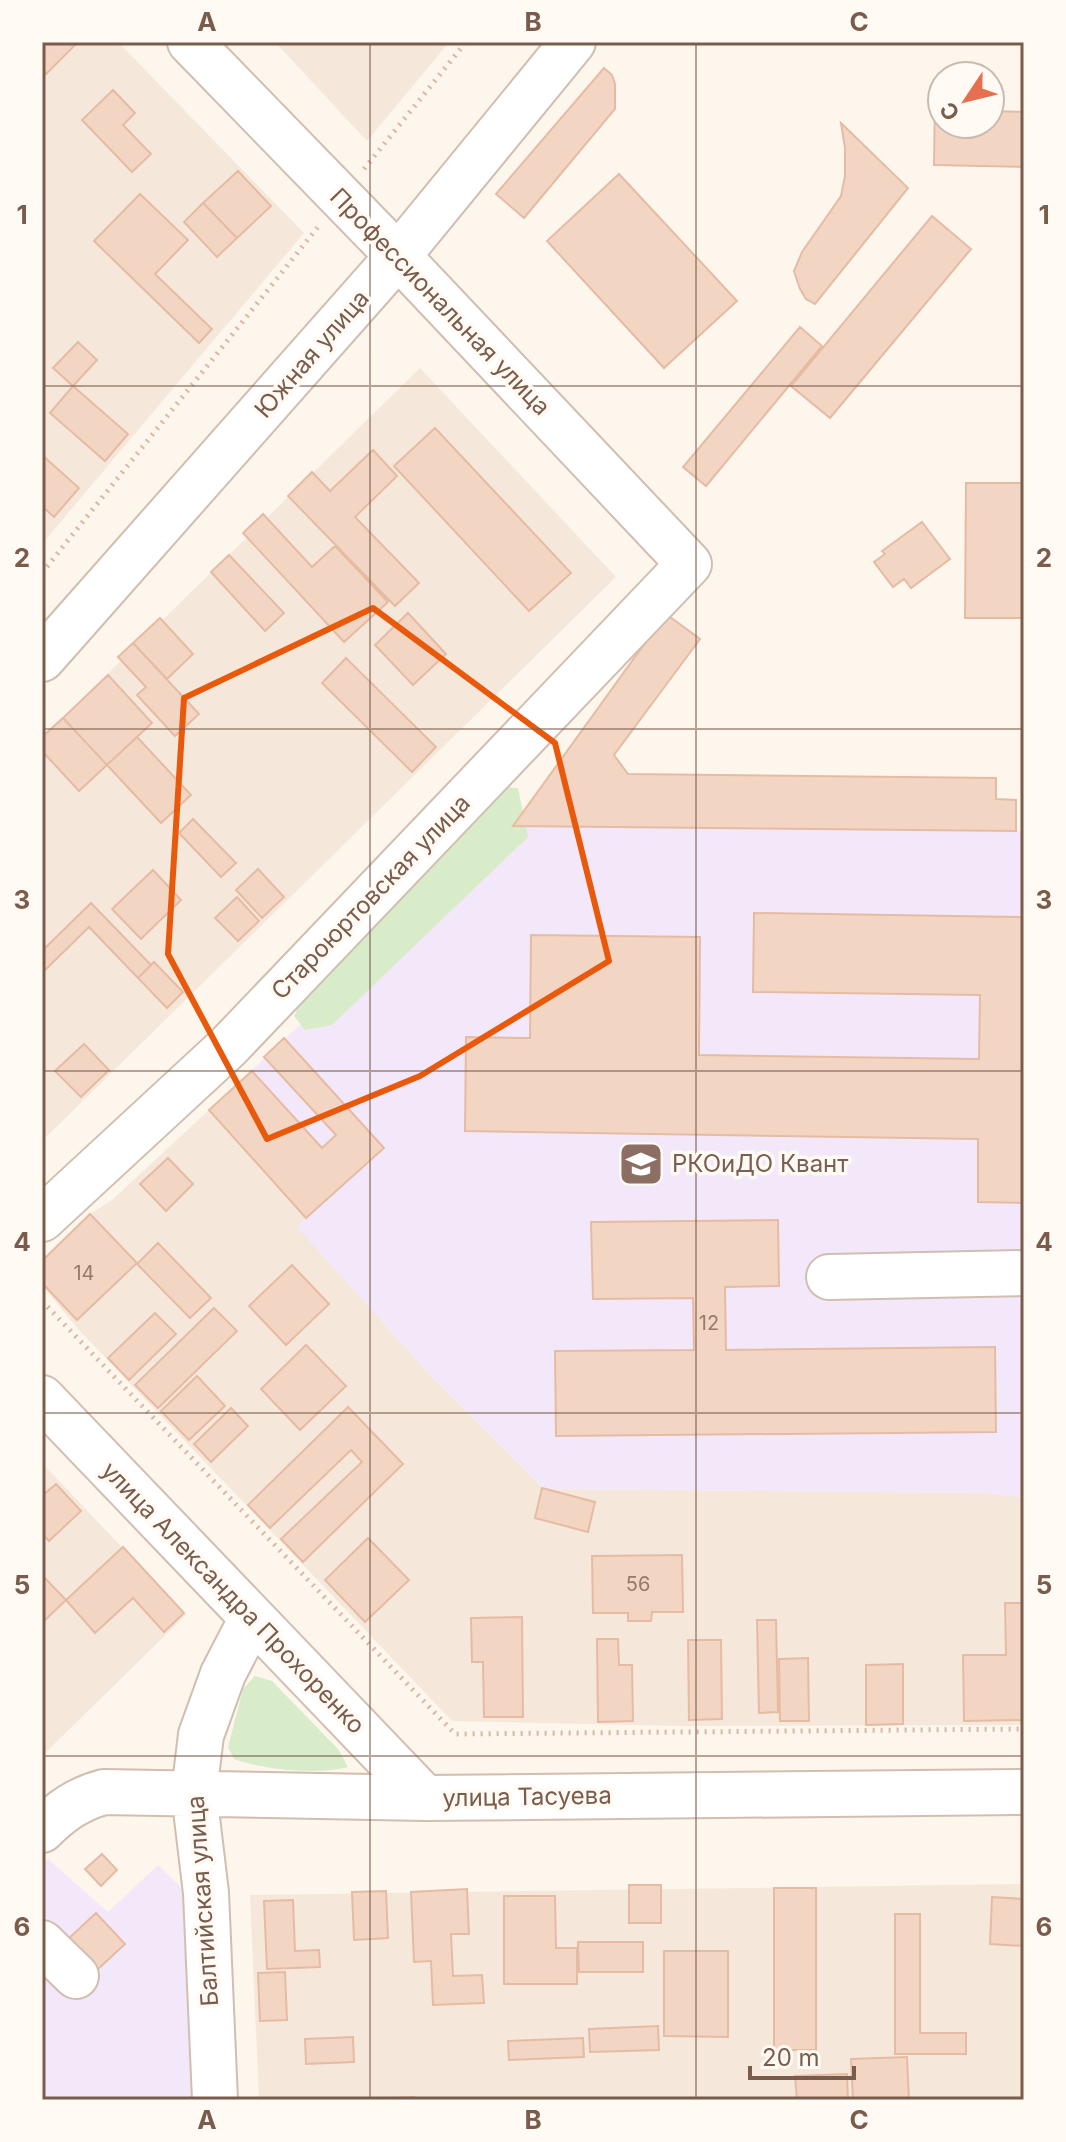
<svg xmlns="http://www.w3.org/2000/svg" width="1066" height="2142" viewBox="0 0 1066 2142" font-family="Inter,sans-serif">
<rect width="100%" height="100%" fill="#fdf6ec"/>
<!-- residential -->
<path fill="#f5e8da" d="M42,42h76l186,191 -262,311z
M275,42h174l-82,99z
M420,368l196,209 -574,564v-403z
M209,1110l97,108 -8,9 132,148 114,114 441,4 39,4v228l-343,1 -229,-5 -374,-392 -36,-44v-24l48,-47 22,-14z
M42,1463l144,152 -144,141z
M1024,1884v216h-765l-9,-205z"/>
<!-- education -->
<path fill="#f3e8fa" d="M513,826l511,5v666l-39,-4 -441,-4 -114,-114 -133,-148 9,-10 -97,-107z
M48,1859l60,53 50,-47 24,23 9,212h-149v-235z"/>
<!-- green -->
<path fill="#d8ecc9" d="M497,787l21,1 10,49 -196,188 -27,5 -11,-14 14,-28z
M255,1676l17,5 66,68 10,18c-30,8 -85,3 -114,-8l-6,-12 15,-58z"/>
<!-- building -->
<path fill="#f3d5c3" stroke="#e6bba3" stroke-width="2" d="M42,42h32l2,2 -30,30 -4,-4z
M604,68l8,7 3,9v25l-91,109 -28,-24z
M113,90l22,23 -12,12 28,29 -19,18 -50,-52z
M935,96h7v28h48v-13l34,1v55l-90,-2z
M841,123l67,65 -93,116 -9,-5 -6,-10 -6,-18 8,-19 39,-56 4,-20v-28z
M238,171l33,35 -34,32 -34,-35z
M619,174l118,127 -73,67 -117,-127z
M140,194l48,46 -33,34 57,55 -13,14 -105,-102z
M203,203l34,35 -20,19 -33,-35z
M932,216l39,33 -141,169 -39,-32z
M800,327l22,19 -116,140 -23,-19z
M78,342l19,18 -24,26 -20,-18z
M73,386l55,48 -23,27 -55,-48z
M435,428l136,145 -42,38 -135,-145z
M373,450l24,26 -42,41 64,66 -24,23 -107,-110 24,-24 18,19z
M42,455l37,33 -25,29 -12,-11z
M966,483h58v135h-59z
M263,514l49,53 23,-21 53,56 -44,40 -101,-109z
M922,522l28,37 -39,29 -7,-9 -11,8 -19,-25 11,-8 -3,-3z
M229,555l55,58 -19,18 -54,-59z
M408,613l38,41 -33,31 -38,-40z
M666,614l34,25 -86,116 14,19 368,4v21l20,1v31l-503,-5z
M160,618l33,36 -26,25 -34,-36z
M133,643l66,71 -24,22 -38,-41 9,-8 -28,-30z
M346,658l90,89 -24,25 -90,-89z
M108,675l44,48 -45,42 -44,-47z
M63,718l44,47 -28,26 -37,-40v-14z
M137,737l54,58 -30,28 -54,-58z
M193,819l43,44 -15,14 -42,-44z
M258,869l26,28 -22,21 -26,-28z
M153,870l28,30 -40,39 -29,-30z
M237,897l22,24 -21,20 -23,-23z
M91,903l60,62 -13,13 -49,-51 -47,46v-22z
M754,913l270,4v286l-46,-1v-63l-513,-8 1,-94 64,1 1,-103 169,2 -1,118 280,4 1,-64 -227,-3z
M154,962l29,30 -16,16 -29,-30z
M284,1038l100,110 -78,70 -97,-108 43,-39 70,77 14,-13 -72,-78z
M84,1044l25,26 -28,27 -26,-26z
M168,1158l25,26 -27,27 -26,-27z
M90,1214l47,49 -60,57 -35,-37v-22z
M778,1220l1,66 -54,1 1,63 269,-3 1,85 -440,4 -1,-85 139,-1 -1,-52 -100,1 -2,-77z
M158,1243l53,55 -21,20 -53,-54z
M292,1265l37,39 -43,41 -37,-39z
M214,1308l23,23 -79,77 -23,-23z
M155,1313l21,21 -47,46 -21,-22z
M306,1345l40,41 -46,44 -39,-41z
M197,1376l28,30 -36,34 -28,-29z
M348,1407l55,57 -100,98 -22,-23 81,-77 -11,-12 -81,78 -22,-23z
M231,1408l17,18 -37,36 -17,-18z
M56,1484l25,27 -32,30 -7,-8v-37z
M542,1488l53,14 -7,30 -53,-14z
M368,1538l41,42 -44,42 -40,-42z
M123,1547l61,66 -20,19 -31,-34 -38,35 -29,-33z
M682,1555l1,57h-31l-1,9h-23v-8h-35l-1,-57z
M42,1575l24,25 -22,21 -2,-2z
M1005,1603h19v117l-60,1 -1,-66h43z
M522,1617l1,100h-39l-1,-55h-11l-1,-44z
M757,1620h19l2,92 -19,1z
M597,1639h21l1,26h13l1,56 -35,1z
M688,1640h33l1,79 -33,1z
M808,1658l1,63h-29l-1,-62z
M903,1664v60l-37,1v-60z
M102,1854l15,16 -16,16 -16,-17z
M629,1885h32v38h-32z
M774,1888h42v162h-42z
M467,1889l2,45h-18l2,42 29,-1 2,28 -51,2 -2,-44 -17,1 -3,-70z
M386,1891l2,47 -34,2 -2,-48z
M504,1896h51l1,52h21v36h-73z
M992,1897l32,2v47l-34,-2z
M293,1900l2,51 24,-1 1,17 -53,2 -3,-68z
M96,1913l29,31 -28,26 -29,-31z
M895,1914h25v119h46v21h-71z
M578,1942h65v30h-64z
M664,1951h64v86l-64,-1z
M285,1972l2,48 -27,1 -2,-48z
M658,2026l1,24 -69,2 -1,-23z
M353,2037l1,25 -48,2 -1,-25z
M583,2038l1,19 -75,3 -1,-19z
M907,2057l2,43h-56l-2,-41z
M847,2074l1,26h-51l-2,-24z
M414,2097v3h-49v-1z"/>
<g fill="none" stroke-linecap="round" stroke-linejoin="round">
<!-- minor casing -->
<g stroke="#d1beb0" stroke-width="48">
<path id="minor" d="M42,659l356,-403 175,-214
M42,1219l186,-172 461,-483 -291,-308 -208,-214
M829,1277l195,-4
M42,1398l383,400
M42,1830c19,-19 36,-31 62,-38l321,6 599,-6
M42,1943l34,33
M215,2100l-9,-207 -12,-100 7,-58 22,-61 29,-56"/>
</g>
<!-- path -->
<path stroke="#d9b8a5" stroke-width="5" stroke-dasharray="2 6" stroke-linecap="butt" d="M364,169l102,-127
M42,573l276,-346
M42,1301l413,433 569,-5"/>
<!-- minor -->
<use href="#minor" stroke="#fff" stroke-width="44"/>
</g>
<!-- marked area -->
<path fill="none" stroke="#e8590c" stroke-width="6" stroke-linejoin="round" d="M373,608l182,135 54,218 -189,115 -153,63 -99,-185 16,-256z"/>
<!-- grid -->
<path fill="none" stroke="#7a5c4d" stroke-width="2" stroke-opacity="0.55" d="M370,42v2058M696,42v2058M42,386h982M42,729h982M42,1071h982M42,1413h982M42,1756h982"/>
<!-- icons -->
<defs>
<g id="school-square" transform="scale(2.3)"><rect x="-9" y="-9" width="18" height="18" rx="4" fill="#8d6e63" stroke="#fffaf3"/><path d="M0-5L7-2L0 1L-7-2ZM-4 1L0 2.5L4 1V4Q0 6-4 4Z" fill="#fff"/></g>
</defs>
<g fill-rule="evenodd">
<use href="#school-square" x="641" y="1164"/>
</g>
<g text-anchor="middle" stroke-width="7" stroke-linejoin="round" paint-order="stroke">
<!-- number labels -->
<g font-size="20" fill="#987a6a">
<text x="84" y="1280">14</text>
<text x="709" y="1330">12</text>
<text x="638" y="1591">56</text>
</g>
<!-- street labels -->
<g font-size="24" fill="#7a5c4d" stroke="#fffaf3">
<text transform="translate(440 302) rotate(46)" y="8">Профессиональная улица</text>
<text transform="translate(312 354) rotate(-49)" y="8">Южная улица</text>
<text transform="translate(371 897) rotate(-46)" y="8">Староюртовская улица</text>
<text transform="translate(233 1598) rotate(46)" y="8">улица Александра Прохоренко</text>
<text transform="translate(527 1797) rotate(-1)" y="8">улица Тасуева</text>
<text transform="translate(203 1901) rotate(-94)" y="8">Балтийская улица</text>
</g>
<!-- education labels -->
<g font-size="24" fill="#785e54" stroke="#fffaf3" text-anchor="start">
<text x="672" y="1172">РКОиДО Квант</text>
</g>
</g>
<!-- border -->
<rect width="1066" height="2142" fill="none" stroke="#fffaf3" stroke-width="88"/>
<!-- north arrow -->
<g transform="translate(966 100) rotate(235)"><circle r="38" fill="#fffaf3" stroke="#cabbb1" stroke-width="2"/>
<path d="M0-6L14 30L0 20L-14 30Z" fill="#e76f51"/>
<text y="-12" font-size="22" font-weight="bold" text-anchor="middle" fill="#7a5c4d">С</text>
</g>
<!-- scale -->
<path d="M750 2066v12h104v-12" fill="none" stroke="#7a5c4d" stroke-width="4"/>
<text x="762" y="2066" font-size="24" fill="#7a5c4d" stroke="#fffaf3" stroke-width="6" paint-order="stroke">20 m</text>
<rect x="44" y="44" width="978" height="2054" fill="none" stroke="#7a5c4d" stroke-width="3"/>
<g font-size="26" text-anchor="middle" font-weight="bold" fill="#7a5c4d">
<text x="207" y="31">A</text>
<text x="533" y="31">B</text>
<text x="859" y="31">C</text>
<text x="22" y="224">1</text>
<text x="1044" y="224">1</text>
<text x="22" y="567">2</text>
<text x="1044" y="567">2</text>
<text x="22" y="909">3</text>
<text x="1044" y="909">3</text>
<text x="22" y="1251">4</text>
<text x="1044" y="1251">4</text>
<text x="22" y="1594">5</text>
<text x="1044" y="1594">5</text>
<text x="22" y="1936">6</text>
<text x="1044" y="1936">6</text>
<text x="207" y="2129">A</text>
<text x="533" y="2129">B</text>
<text x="859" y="2129">C</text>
</g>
</svg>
